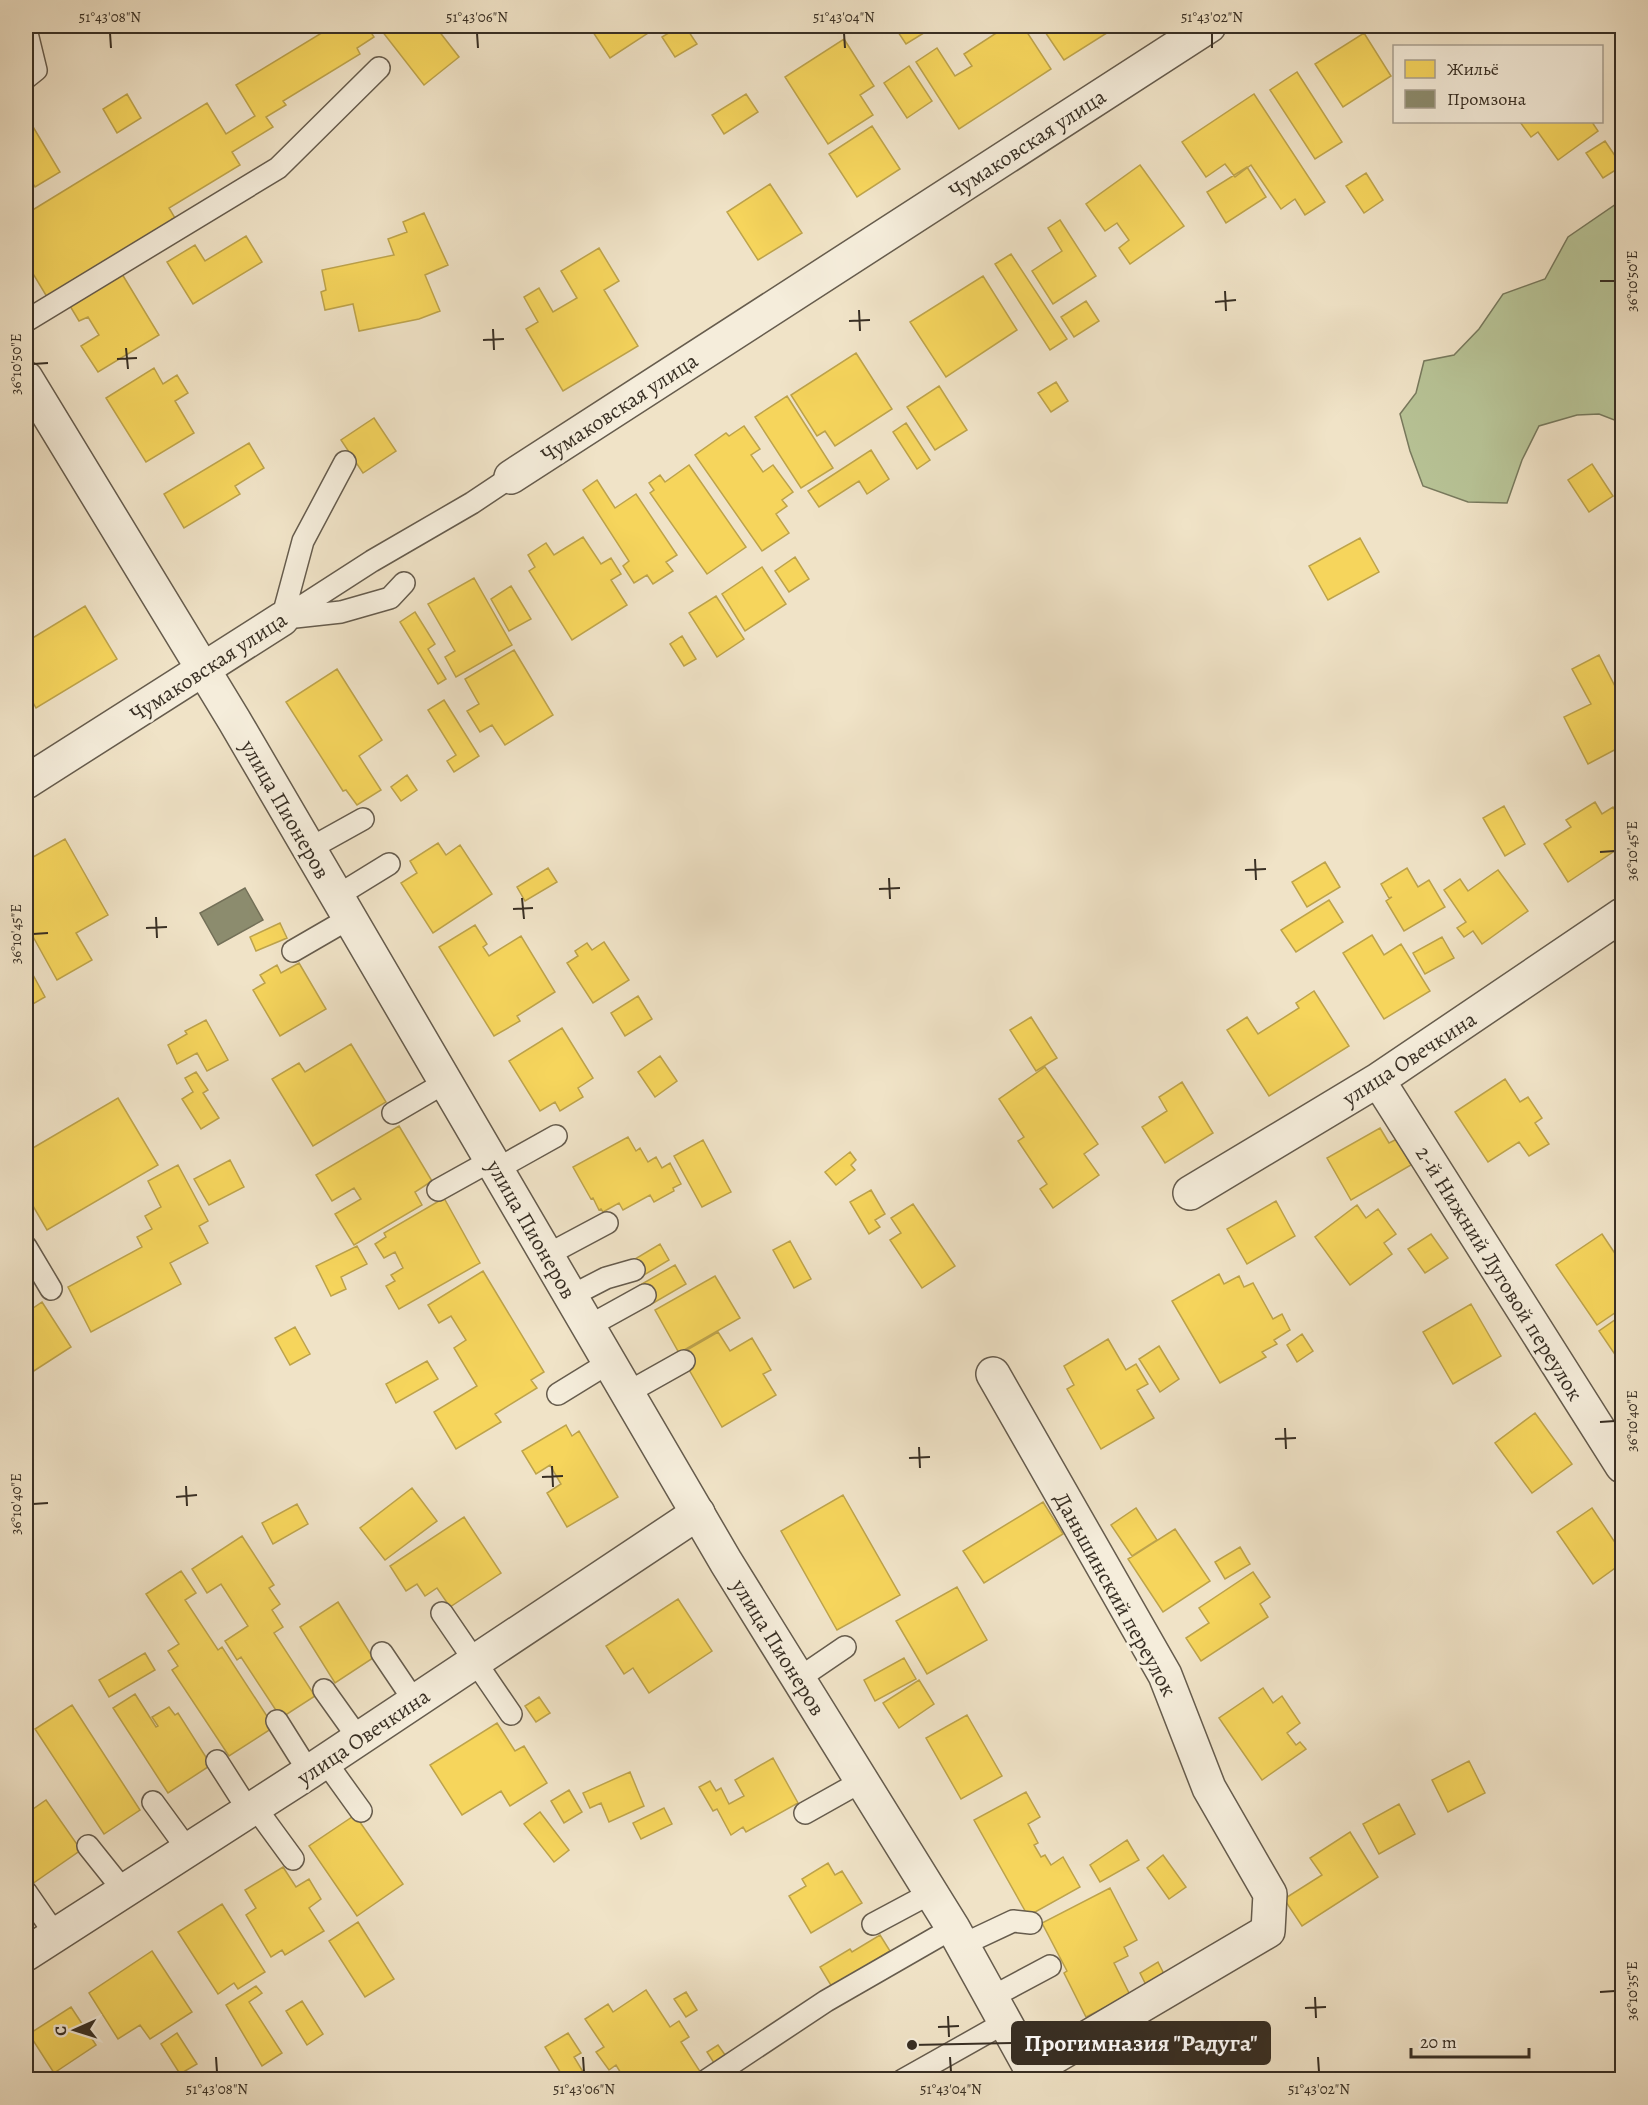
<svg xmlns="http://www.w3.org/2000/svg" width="1648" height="2105" viewBox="0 0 1648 2105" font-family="Alegreya,serif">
<rect width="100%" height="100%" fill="#f0e3c7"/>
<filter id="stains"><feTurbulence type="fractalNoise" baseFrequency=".00333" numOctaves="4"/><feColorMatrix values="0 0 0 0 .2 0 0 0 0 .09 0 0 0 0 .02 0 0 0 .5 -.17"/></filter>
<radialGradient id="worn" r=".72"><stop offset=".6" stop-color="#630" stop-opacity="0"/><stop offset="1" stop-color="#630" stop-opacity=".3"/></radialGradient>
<!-- green -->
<path fill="#b8c497" stroke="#787a5e" stroke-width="1.5" d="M1622,200v223l-23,-9 -22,1 -38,11 -17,34 -15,43 -39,-1 -45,-16 -13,-35 -10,-37 16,-21 8,-32 30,-6 25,-26 24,-35 42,-15 23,-42z"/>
<!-- homes -->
<path fill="#f6d55c" stroke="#bda34b" stroke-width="1.5" d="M333,26h34l7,11 -17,11 3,6 -77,47 3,4 -20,12 7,10 -41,25 8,13 -71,43 6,10 -3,1 2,4 -124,79 -24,-40v-48l181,-111 19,31 29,-18 -19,-31z
M378,26h57l24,31 -35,28z
M589,26h65l2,2 -46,30z
M680,26h5l12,18 -22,13 -13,-20z
M894,26h29l4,5 -21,13z
M1007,26h16l28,43 -92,60 -43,-67 21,-14 18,28 17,-10 -8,-12z
M1041,26h77l-54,34z
M1364,33l27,43 -48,31 -28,-43z
M844,39l30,47 -14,9 13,20 -45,29 -43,-67z
M909,66l23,35 -25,17 -23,-35z
M1297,72l45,70 -27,17 -45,-69z
M127,94l14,24 -24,15 -14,-24z
M746,94l12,18 -34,22 -12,-19z
M1254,94l71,108 -20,13 -10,-16 -14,10 -30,-44 -16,12 -10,-13 -19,13 -24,-35z
M26,115l34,57 -25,15 -6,-10 -3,2z
M1520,122h72l6,9 -40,29 -20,-28 -7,5z
M872,126l28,43 -43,28 -28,-43z
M1605,141l17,25 -19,12 -17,-25z
M1140,165l44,61 -54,38 -11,-16 10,-8 -12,-17 -12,8 -19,-27z
M1247,167l19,30 -40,26 -19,-31z
M1366,173l17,27 -19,13 -18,-27z
M770,184l32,49 -44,27 -31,-48z
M424,213l24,52 -23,10 15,36 -21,8 -60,12 -6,-27 -28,6 -4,-18 5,-2 -4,-20 72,-15 -6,-16 19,-7 -4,-10z
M1060,220l36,56 -43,28 -21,-33 30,-20 -14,-23z
M246,236l16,26 -69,42 -26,-42 28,-17 10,16z
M599,248l20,33 -15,9 34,56 -75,45 -37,-62 12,-7 -14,-25 15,-9 14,24 24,-14 -16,-27z
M1011,254l56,85 -17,11 -55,-86z
M122,274l37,61 -61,37 -17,-26 18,-11 -11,-18 -9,4 -9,-15z
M983,276l34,54 -71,47 -36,-55z
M1086,301l13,20 -25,16 -13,-20z
M856,353l36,56 -57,37 -10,-15 -8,5 -26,-41z
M154,368l9,16 14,-9 11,18 -13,8 19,32 -48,29 -40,-64z
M1056,382l12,19 -17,11 -13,-19z
M939,386l28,44 -32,20 -28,-43z
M787,396l46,72 -32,20 -46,-71z
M374,418l22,33 -33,22 -22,-33z
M906,423l24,37 -13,9 -24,-37z
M744,426l16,23 -9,6 12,17 10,-7 20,27 -11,8 5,6 -11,8 13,19 -27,18 -67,-96 31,-22 3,3z
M249,443l15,25 -29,18 5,8 -56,34 -20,-34z
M871,450l18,29 -22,15 -8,-13 -40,26 -11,-16z
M1592,464l21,32 -24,16 -21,-32z
M689,465l57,82 -39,27 -57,-81 4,-3 -5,-7 11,-8 5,7z
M597,480l18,28 21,-14 41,61 -11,7 7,9 -20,13 -6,-9 -13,8 -11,-17 6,-5 -46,-71z
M583,537l18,27 10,-6 10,16 -10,6 16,25 -55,35 -43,-69 6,-4 -7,-12 18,-12 8,12z
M1360,538l19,34 -51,28 -19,-34z
M795,557l14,22 -20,13 -14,-21z
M762,567l24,37 -41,27 -23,-37z
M474,578l38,67 -56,32 -11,-20 10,-6 -27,-47z
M511,586l20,33 -22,12 -18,-32z
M716,596l28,43 -27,18 -28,-44z
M85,606l32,53 -81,49 -10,-18v-48z
M415,612l20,32 -7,5 18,30 -8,5 -38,-62z
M682,636l14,23 -12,7 -14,-22z
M514,650l39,65 -48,30 -13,-20 -12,7 -13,-21 12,-7 -14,-25z
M1599,655l23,45v46l-34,18 -24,-47 27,-13 -19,-35z
M337,669l45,71 -23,16 22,34 -24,15 -11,-15 -3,1 -57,-89z
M444,700l35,56 -25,16 -7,-11 9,-6 -28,-45z
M407,775l10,15 -16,11 -10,-14z
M1595,802l7,12 11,-7 9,15v9l-6,4 6,11 -54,36 -24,-38 27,-17 -5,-7z
M1504,806l21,38 -20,12 -22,-38z
M65,839l43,76 -32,18 16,27 -35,20 -31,-56 5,-5 -5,-10v-48z
M438,843l8,12 14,-10 32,49 -59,39 -32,-50 16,-10 -7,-12z
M1325,862l15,25 -33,20 -15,-25z
M548,868l9,14 -32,19 -8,-14z
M1407,868l11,19 11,-7 16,27 -41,24 -18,-30 6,-4 -3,1 -8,-14z
M1498,870l30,41 -46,33 -9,-13 -9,6 -7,-9 9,-6 -22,-32 16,-11 8,12z
M1329,900l14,22 -47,30 -15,-22z
M280,923l7,15 -31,13 -6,-14z
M475,925l12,19 -4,3 6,9 32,-20 34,56 -38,24 3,5 -26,15 -55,-89z
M1372,935l12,20 17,-11 29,47 -46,28 -41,-66z
M1442,937l12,21 -29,16 -12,-21z
M604,942l25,38 -36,23 -26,-40 11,-7 -3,-5 12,-8 5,7z
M26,962l19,35 -19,11z
M299,963l27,46 -46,27 -27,-46 12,-7 -5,-8 17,-10 4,8z
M1314,991l35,55 -80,50 -42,-66 20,-13 11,17 41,-26 -3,-5z
M638,996l14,23 -27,17 -14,-23z
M1031,1017l26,41 -21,13 -26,-41z
M206,1020l22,40 -21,11 -10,-18 -20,11 -9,-19 19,-11 -2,-3z
M562,1028l31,50 -15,10 5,9 -23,14 -5,-9 -15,9 -31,-50z
M351,1044l35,58 -73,44 -41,-67 27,-16 6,9z
M660,1056l17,25 -22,16 -17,-25z
M1045,1067l53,77 -14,10 15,21 -46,33 -13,-19 7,-5 -29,-43 6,-4 -25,-38z
M196,1072l12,18 -5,3 16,25 -18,11 -19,-30 11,-7 -8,-14z
M1505,1079l15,23 8,-5 14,21 -7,5 14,21 -20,12 -10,-14 -31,20 -33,-50z
M1182,1082l31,51 -48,30 -23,-36 25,-16 -8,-14z
M118,1098l40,67 -111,65 -21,-36v-42z
M399,1126l33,55 -17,11 7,13 -68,40 -19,-31 26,-15 -7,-11 -22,13 -16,-26z
M1380,1128l9,15 8,-4 14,26 -60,35 -24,-42z
M628,1137l8,14 4,-3 8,14 8,-5 6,11 8,-5 11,21 -8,4 1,3 -20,11 -4,-7 -27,15 -4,-7 -16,9 -2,-3 -2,1 -6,-12 -2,1 -18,-32z
M703,1140l28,52 -29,15 -28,-51z
M850,1152l6,8 -5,5 4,5 -19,15 -11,-13z
M230,1160l14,27 -35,18 -15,-26z
M178,1165l30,56 -9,5 9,17 -38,20 11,21 -90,48 -23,-45 74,-40 -5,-10 15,-8 -7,-13 16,-9 -13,-26z
M871,1190l14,24 -10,6 5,7 -11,7 -19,-32z
M444,1198l36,65 -81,46 -13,-23 9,-5 -4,-6 12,-7 -8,-16 -11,6 -9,-14 11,-7 -2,-4z
M1276,1201l19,35 -48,28 -20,-35z
M913,1204l42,62 -33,22 -32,-48 11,-7 -10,-15z
M1357,1205l9,13 12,-9 18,25 -12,9 8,11 -42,31 -35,-48z
M1431,1234l17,24 -23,15 -17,-24z
M1602,1234l20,30v44l-25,17 -41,-60z
M790,1241l21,38 -17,9 -21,-38z
M660,1244l9,16 -30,18 -9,-16z
M357,1246l10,18 -26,13 5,12 -15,7 -15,-30z
M675,1265l11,19 -36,21 -10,-20z
M483,1271l61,101 -13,8 6,8 -42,26 6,8 -45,27 -22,-37 43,-26 -23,-38 12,-8 -15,-24 -12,7 -11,-18z
M1219,1274l5,10 15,-8 5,11 9,-4 20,36 9,-5 8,16 -16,10 3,4 -15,8 4,5 -46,26 -48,-82z
M715,1276l25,42 -61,35 -24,-43z
M42,1302l29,45 -45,29v-63z
M1471,1304l30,52 -48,28 -30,-52z
M1622,1315v37l-6,4 -17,-25z
M295,1327l15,27 -20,11 -15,-27z
M718,1332l12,19 22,-13 19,32 -8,4 13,21 -54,32 -42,-73z
M1302,1334l11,17 -16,11 -10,-17z
M1108,1339l18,31 10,-6 12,20 -11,6 17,28 -53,31 -34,-60 7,-4 -10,-19z
M1159,1346l20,33 -19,13 -21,-33z
M427,1361l11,18 -42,24 -10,-19z
M1535,1413l37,51 -40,29 -37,-50z
M566,1425l6,11 7,-5 39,66 -51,30 -20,-34 14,-9 -11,-19 -14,9 -14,-23z
M412,1488l25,33 -52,39 -25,-32z
M843,1495l57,100 -63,35 -56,-99z
M1043,1502l20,32 -79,49 -21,-32z
M297,1504l11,20 -35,20 -11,-21z
M1136,1508l21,32 -25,16 -21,-31z
M1592,1508l30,45v10l-29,21 -36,-52z
M464,1517l37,56 -51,34 -13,-19 -12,8 -8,-12 -11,7 -16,-25z
M1175,1529l35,52 -47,31 -35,-53z
M242,1536l32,49 -5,3 11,16 -8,6 11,17 -9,6 41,63 -34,22 -40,-61 -4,3 -12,-19 23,-15 -27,-42 -14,9 -15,-24z
M1240,1547l10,17 -25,15 -10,-17z
M181,1571l15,22 -11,7 33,50 4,-3 52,80 -45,29 -57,-86 6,-4 -10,-15 11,-7 -33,-50z
M1253,1572l17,25 -10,7 8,13 -67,44 -15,-23 23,-15 -10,-15z
M957,1587l30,53 -60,34 -31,-53z
M678,1599l34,52 -63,42 -16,-25 -9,6 -18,-28z
M338,1602l35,56 -38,25 -35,-56z
M145,1653l10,17 -46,27 -10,-17z
M904,1658l12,21 -41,22 -11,-21z
M919,1680l15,24 -35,24 -16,-25z
M1263,1688l10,15 9,-7 18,27 -13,10 9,12 4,-3 6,7 -44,31 -43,-62z
M135,1694l21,33 2,-1 -6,-9 17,-10 6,8 3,-2 33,52 -43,28 -55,-85z
M539,1697l11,16 -14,9 -11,-16z
M72,1705l68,105 -36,24 -69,-105z
M967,1715l35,61 -41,23 -35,-61z
M497,1723l18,28 9,-5 23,37 -37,23 -9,-15 -39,24 -32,-50z
M773,1758l25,45 -52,29 -3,-5 -12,8 -14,-26 -4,2 -14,-24 11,-6 6,10 5,-3 8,16 15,-8 -9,-16z
M1469,1761l16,32 -37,19 -16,-32z
M630,1772l14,34 -35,16 -8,-19 -11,5 -7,-15z
M569,1790l13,22 -18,11 -13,-22z
M1026,1792l14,25 -12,7 10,19 -4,2 7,12 4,-2 6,10 12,-8 17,30 -52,29 -54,-96z
M46,1800l35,50 -49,34 -6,-9v-61z
M1399,1804l16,30 -36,20 -16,-30z
M664,1808l8,16 -31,15 -8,-16z
M540,1812l29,38 -15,12 -30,-38z
M355,1815l48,69 -46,32 -48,-70z
M1350,1832l28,45 -76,49 -18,-27 38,-24 -12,-17z
M1127,1840l12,20 -39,22 -10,-17z
M1163,1855l23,32 -17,12 -22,-31z
M828,1863l7,12 7,-4 20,32 -51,30 -22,-37 17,-10 -4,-7z
M283,1867l13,20 13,-8 12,20 -12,9 15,23 -39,24 -3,-5 -11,7 -25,-42 10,-7 -11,-18z
M1110,1888l27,52 -13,7 4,9 -14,7 16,32 -44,22 -22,-44 3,-2 -25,-48z
M222,1904l43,68 -27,17 -4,-6 -16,11 -40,-62z
M358,1922l36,57 -29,18 -36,-56z
M880,1935l10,16 -58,36 -12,-20 30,-18 2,3z
M152,1951l40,61 -42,27 -10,-14 -22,14 -29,-46z
M1158,1962l6,12 -18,11 -6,-12z
M256,1986l6,7 -13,9 33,51 -20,13 -36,-61z
M646,1990l24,37 9,-6 10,16 -8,5 20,31 -9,7h-67l-9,-15 -7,5 -13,-18 8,-5 -19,-28 23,-15 5,8z
M686,1992l11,18 -11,7 -12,-18z
M302,2001l21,33 -16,11 -21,-34z
M71,2007l25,38 -42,28 -25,-39z
M177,2033l20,31 -17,10 -19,-30z
M568,2033l13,20 -7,4 14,23h-23l-20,-33z
M718,2045l10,14 -12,7 -9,-14z
M47,2072l4,8h-15v-1z"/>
<!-- industry -->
<path fill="#8c8c6e" stroke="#737058" stroke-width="1.5" d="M245,888l18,32 -45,25 -18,-32z"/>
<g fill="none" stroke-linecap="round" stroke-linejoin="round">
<!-- service casing -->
<g stroke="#665c4d" stroke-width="24">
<path id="service" d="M26,29l10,41 -10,8
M26,321l252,-153 101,-100
M286,618l55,-6 49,-14 14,-15
M282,619l90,-58 100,-58 39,-26
M282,619l21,-78 42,-79
M309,849l54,-30
M337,896l52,-32
M293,951l57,-33
M393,1113l53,-31
M497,1169l59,-33
M438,1190l54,-30
M26,1247l25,42
M547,1255l60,-32
M571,1296l35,-18 28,-8
M589,1326l56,-31
M627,1393l57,-32
M558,1394l52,-32
M442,1613l69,101
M382,1653l33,49
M798,1679l47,-32
M324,1690l35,49
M277,1721l32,51
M217,1761l32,50
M325,1761l36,50
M153,1802l35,48
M255,1807l38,52
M805,1813l57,-32
M88,1846l36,45
M26,1892l29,42
M873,1924l58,-31
M962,1945l51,-24 18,2
M992,1997l58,-31
M707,2080l119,-79 127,-73
M903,2080l103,-58"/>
</g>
<!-- minor casing -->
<g stroke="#665c4d" stroke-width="36">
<path id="minor" d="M511,477l698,-451
M26,782l256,-163
M1378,1080l244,386
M1190,1193l188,-113 244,-165
M993,1374l172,301 44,113 61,106 -2,37 -236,139
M26,1954l283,-182 389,-259"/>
</g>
<!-- tertiary casing -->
<g stroke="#665c4d" stroke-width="36">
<path id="tertiary" d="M26,378l208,342 492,842 227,366 84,152"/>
</g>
<!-- service -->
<use href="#service" stroke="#f5eddb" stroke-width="21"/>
<!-- minor -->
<use href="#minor" stroke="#f5eddb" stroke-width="33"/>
<!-- tertiary -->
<use href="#tertiary" stroke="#f5eddb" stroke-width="33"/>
</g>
<!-- ticks -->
<path fill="none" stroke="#382f24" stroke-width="2" d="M110,33l1,15M477,33l1,15M844,33l1,15M1212,33v15M1600,281h15M1225,291l1,20M1215,302l21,-2M859,310l1,21M849,321l21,-1M493,329l1,21M483,340l21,-1M126,348l2,21M117,359l20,-1M33,364l15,-1M1600,852l15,-1M1255,859l1,21M1245,870l21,-1M889,878l1,21M879,889l21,-1M522,898l2,21M513,909l20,-1M156,917l1,21M146,928l21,-1M33,934l15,-1M1600,1422l15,-1M1285,1428l1,21M1275,1439l21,-1M919,1447l1,21M909,1458l21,-1M552,1466l1,21M542,1477l21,-1M186,1486l1,20M176,1497l21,-2M33,1504l15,-1M1600,1992l15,-1M1315,1997l1,21M1305,2008l21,-1M948,2016l1,21M938,2027l21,-1M216,2057l1,15M583,2057l1,15M950,2057l1,15M1318,2057l1,15"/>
<g text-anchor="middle" stroke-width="6" stroke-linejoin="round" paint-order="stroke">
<!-- street labels -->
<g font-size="22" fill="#382f24" stroke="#f5eddb">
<text transform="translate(1027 143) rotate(-33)" y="8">Чумаковская улица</text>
<text transform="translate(619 407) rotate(-33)" y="8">Чумаковская улица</text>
<text transform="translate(208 666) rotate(-33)" y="8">Чумаковская улица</text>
<text transform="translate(286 809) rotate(60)" y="8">улица Пионеров</text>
<text transform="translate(1409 1058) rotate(-33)" y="8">улица Овечкина</text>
<text transform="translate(532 1229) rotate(60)" y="8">улица Пионеров</text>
<text transform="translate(1500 1273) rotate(58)" y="8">2-й Нижний Луговой переулок</text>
<text transform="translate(1116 1594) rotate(61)" y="8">Даньшинский переулок</text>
<text transform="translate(779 1647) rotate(58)" y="8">улица Пионеров</text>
<text transform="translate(363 1736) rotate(-34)" y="8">улица Овечкина</text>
</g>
</g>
<!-- callouts -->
<path fill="none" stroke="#382f24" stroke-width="2" d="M912 2045L1012 2043"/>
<circle fill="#382f24" stroke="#f5eddb" stroke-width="2" cx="912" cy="2045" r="6"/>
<rect fill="#382f24" stroke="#382f24" stroke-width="2" x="1012" y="2022" width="258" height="42" rx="6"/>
<g font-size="24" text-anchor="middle" font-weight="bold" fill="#fff">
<text x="1141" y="2051">Прогимназия "Радуга"</text>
</g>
<!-- margin -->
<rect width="1648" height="2105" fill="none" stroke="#f0e3c7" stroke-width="66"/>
<!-- legend -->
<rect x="1393" y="45" width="210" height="78" fill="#f5eddb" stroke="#a9a192" stroke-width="1.5"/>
<rect x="1405" y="60" width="30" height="18" fill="#f6d55c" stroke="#a9a192" stroke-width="1.5"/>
<text x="1447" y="75" font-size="18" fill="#382f24">Жильё</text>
<rect x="1405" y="90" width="30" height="18" fill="#8c8c6e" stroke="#a9a192" stroke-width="1.5"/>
<text x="1447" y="105" font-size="18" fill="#382f24">Промзона</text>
<!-- north arrow -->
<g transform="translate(75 2030) rotate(267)" stroke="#f5eddb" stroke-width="4.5" paint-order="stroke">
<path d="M0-4.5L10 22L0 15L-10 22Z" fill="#382f24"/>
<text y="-9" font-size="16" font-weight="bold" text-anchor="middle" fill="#382f24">С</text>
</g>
<!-- scale -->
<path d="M1411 2048v9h118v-9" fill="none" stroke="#382f24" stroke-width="3"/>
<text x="1420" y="2048" font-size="18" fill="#382f24" stroke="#f5eddb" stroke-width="4.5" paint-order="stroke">20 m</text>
<rect x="33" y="33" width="1582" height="2039" fill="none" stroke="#382f24" stroke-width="2"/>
<g font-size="15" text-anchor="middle" fill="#382f24">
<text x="110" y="22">51°43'08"N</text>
<text x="477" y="22">51°43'06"N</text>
<text x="844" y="22">51°43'04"N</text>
<text x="1212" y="22">51°43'02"N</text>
<text transform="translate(1632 281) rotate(-90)" y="5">36°10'50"E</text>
<text transform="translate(16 364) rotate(-90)" y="5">36°10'50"E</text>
<text transform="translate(1632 851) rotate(-90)" y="5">36°10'45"E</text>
<text transform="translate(16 934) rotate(-90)" y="5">36°10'45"E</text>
<text transform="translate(1632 1421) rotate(-90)" y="5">36°10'40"E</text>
<text transform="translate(16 1504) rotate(-90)" y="5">36°10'40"E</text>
<text transform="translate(1632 1991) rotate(-90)" y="5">36°10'35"E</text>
<text x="217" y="2094">51°43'08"N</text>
<text x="584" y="2094">51°43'06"N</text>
<text x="951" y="2094">51°43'04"N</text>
<text x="1319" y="2094">51°43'02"N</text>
</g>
<rect width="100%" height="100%" filter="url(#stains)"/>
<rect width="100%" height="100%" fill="url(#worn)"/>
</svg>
